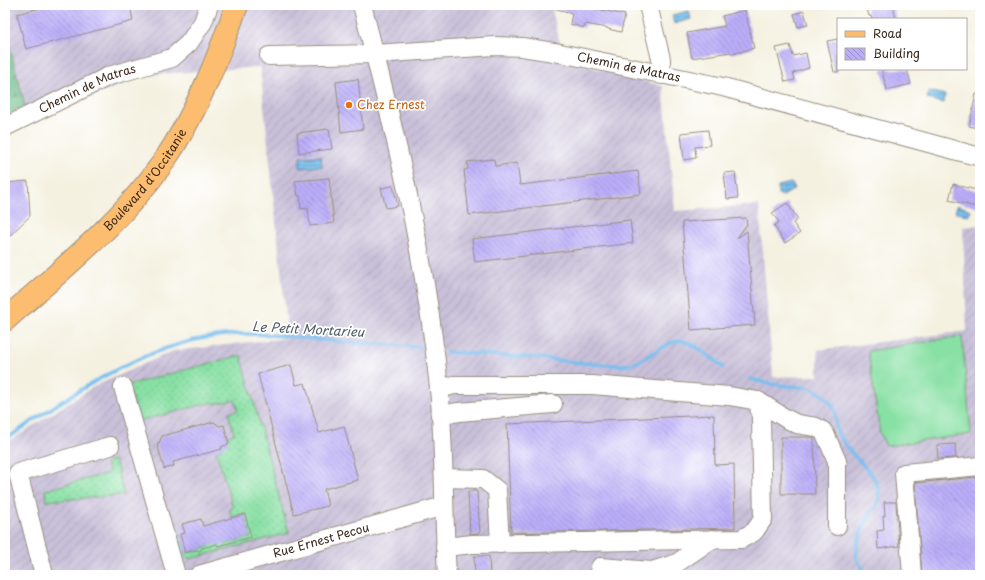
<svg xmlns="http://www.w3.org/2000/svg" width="985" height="580" viewBox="0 0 985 580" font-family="'Playpen Sans',sans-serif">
<defs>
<pattern id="industrial-furrows" width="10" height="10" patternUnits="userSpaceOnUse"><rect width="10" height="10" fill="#c8bfd8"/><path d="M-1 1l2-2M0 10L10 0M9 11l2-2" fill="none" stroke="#ada4b9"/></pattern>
<pattern id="grass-dots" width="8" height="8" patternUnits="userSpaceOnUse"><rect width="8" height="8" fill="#88e0a4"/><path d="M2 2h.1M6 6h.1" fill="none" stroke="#76c08d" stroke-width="1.8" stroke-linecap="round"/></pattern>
<pattern id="forest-firs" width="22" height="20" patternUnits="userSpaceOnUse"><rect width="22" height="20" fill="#6ebe8a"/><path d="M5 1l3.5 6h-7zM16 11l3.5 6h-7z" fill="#5c9b70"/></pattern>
<pattern id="water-rules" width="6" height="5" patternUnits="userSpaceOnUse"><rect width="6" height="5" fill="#77bfef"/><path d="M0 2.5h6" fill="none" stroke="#639bc1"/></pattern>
<pattern id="building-back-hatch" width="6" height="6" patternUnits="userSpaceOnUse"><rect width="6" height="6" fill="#bbaef9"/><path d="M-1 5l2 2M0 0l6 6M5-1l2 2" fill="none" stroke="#998ec9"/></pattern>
</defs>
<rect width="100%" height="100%" fill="#fff"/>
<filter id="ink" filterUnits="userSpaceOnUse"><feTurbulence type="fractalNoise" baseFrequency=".025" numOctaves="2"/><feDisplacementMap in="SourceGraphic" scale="8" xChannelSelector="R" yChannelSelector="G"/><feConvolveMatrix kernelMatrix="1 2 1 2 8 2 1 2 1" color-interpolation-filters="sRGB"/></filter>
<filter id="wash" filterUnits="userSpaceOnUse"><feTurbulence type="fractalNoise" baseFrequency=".012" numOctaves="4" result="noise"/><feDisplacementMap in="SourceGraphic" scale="16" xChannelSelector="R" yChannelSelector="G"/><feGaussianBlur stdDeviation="0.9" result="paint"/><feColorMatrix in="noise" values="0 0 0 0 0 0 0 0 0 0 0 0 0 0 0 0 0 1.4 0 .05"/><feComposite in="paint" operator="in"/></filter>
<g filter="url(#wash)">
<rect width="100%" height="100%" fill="#f5f1e1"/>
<!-- industrial -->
<path fill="url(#industrial-furrows)" d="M5,5h546l13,55 99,26 12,125 84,-6 14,172 45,-1v-26l149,-19 -4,-104 17,-2v350h-975v-131l90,-58 78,-35 115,-13 -28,-271 -115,8 -116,47 -24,-94z"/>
<!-- grass -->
<path fill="url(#grass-dots)" stroke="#628561" d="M241,355l48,178 -99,26 -16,-10 -3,-13 9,-2 6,19 10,-3 4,1 2,-3 6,-1 -3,-15 8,-3 5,17 33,-9 -6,-23 -14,3 -1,-8 3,-1 -17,-57 6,-2 -1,-2 6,-11 7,-2 -5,-19v-2l9,-3 -3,-10 -20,4 -2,-2 -74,19 -11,-36z
M115,460l9,35 -78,6 -1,-11 64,-17 -3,-11z"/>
<!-- forest -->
<path fill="url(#forest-firs)" stroke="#547454" d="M5,28l20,78 -20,10z"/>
<!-- pitch -->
<path fill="#88e0a4" stroke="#628561" d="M962,336l9,98 -85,12 -6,-13 -12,-82z"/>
<!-- water -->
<path fill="url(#water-rules)" stroke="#597486" d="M689,11l2,8 -17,5 -2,-9z
M929,91l16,4 -1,8 -17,-4z
M321,156l1,10 -22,2v-11z
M791,183l3,3 -1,4 -10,6 -5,-2v-8z
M957,205l14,5 -2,6 -14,-4z"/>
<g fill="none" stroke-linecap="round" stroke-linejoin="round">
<!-- stream -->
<path stroke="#77bfef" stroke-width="3.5" d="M447,352c30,2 61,4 91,6 29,3 59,8 88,7 19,-1 39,-26 56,-24 12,1 31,18 41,26
M750,379c12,3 25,6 38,7 11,1 20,0 30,6 8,4 16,13 18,23 0,4 -1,8 0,12 1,6 5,11 8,16 10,16 38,34 35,54 -1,9 -7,14 -11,21 -7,12 -13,27 -11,41 1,3 4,7 7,10
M5,440c68,-47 147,-103 234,-106 28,-1 56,3 84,6 32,3 65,5 97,7"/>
</g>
<g id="blocks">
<!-- building -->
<path fill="url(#building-back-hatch)" d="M43,5h87l3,16 -107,28 -9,-35 27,-7z
M554,5h25l46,10 -4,17 -13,-3v-1l-23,-4 -1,4 -14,-4 2,-11 -19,-5z
M866,5h27l3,14h-24l-1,-3h-2z
M745,10l9,38 -22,6 -1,-2 -39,6 -5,-25 38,-7 -3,-10z
M804,11l4,14 -10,2 -4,-13z
M838,39v33h-4l-7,-31z
M790,45l3,11 13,-3 3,15 -16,5 2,7 -10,2 -9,-34z
M883,69h24l4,15 -24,6 -5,-19z
M358,79l5,50 -22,3 -5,-50z
M976,94h4v35l-11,-3z
M329,129l3,20 -33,4 -2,-20z
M708,130l2,15 -15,2 1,11 -12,2 -3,-27z
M494,159l1,7 22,-3 3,22 118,-14 3,23 -172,21 -5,-45 4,-1 -1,-7z
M735,172l3,26 -11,1 -3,-26z
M329,178l5,45 -24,3 -2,-18 -7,1 -1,-13h-2l-3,-15z
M28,181l2,35 -25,24v-57z
M953,184l27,7v17l-31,-8z
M393,186l5,20 -12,2 -5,-20z
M787,203l11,16 -5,4 7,10 -15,10 -11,-17 5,-4 -7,-9z
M746,218l1,6 -10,14 10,-7 8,94 -64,5 -9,-108z
M630,220l3,23 -158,19 -3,-23z
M291,365l5,20 9,-2 14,50 25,-7 14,54 -34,9 4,17 -34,8 -36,-140z
M714,415l1,50 19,-1 1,64 -224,5 -4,-109z
M214,422l5,4 5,-1 5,19 -8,3 1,2 -49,13 1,4 -10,3 -7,-26h2l3,-7z
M781,437h31l2,1 1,56h-34z
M955,444l1,14 -18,1 -1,-14z
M976,477l1,9h3v89h-58l-7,-92z
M468,491h9l3,42 -10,1z
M884,502h12l3,44 -21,3 -1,-18 7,-1 -1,-14h2z
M245,514l6,23 -33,9 -1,-2 -15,4 -2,3 -4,-1 -11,3 -5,-19 5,-1 -3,-9 19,-5 2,7z
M474,556h15l1,19h-15z"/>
</g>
</g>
<g filter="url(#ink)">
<use href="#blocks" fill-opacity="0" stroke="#988e80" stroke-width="1"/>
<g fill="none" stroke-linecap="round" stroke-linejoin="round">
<!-- minor casing -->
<g stroke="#988e80" stroke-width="20">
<g id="minor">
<path d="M362,5c33,126 64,253 77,383 6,62 4,125 8,187"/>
<path d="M648,5l13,54v16"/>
<path id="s1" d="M269,56l106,-2 120,-8 27,1 38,6 163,34 257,70"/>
<path id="s2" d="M5,127l104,-51 63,-18 17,-15 14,-21 6,-17"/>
<path d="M123,387l53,188"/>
<path d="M439,389l15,-4h138l137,11 29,5 3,16 2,102 -9,13 -13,7 -268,5 -28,3"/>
<path d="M758,401l27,17 12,6 19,3 7,4 3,5 11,25v65"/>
<path d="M440,415l19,-3 94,-8"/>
<path d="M444,478l39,1 14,11 3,54"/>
<path d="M600,567l52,4 25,-8 35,-24"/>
<path d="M44,575l-26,-102 92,-27"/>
<path id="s3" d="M199,575l245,-69"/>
<path d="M912,575l-8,-102 76,-7"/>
</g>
</g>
<!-- major casing -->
<g stroke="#988e80" stroke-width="24">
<g id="major">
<path id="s4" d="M5,320c55,-49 114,-96 157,-156 34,-49 55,-104 75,-159"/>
</g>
</g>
<!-- minor -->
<use href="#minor" stroke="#fff" stroke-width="18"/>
<!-- major -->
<use href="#major" stroke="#fcbd6f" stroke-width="22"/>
</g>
</g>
<!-- markers -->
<circle fill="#e8710a" stroke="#fff" stroke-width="1.5" cx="349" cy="105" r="4"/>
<g text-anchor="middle" stroke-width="3.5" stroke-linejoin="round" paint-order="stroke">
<!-- street labels -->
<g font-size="12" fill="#3b2a1e" stroke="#fff">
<text dy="4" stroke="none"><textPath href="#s1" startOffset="362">Chemin de Matras</textPath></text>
<text dy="4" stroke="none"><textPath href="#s2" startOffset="91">Chemin de Matras</textPath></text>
<text dy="4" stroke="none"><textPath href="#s4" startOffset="199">Boulevard d'Occitanie</textPath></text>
<text dy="4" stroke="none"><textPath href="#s3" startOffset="127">Rue Ernest Pecou</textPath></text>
</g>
<!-- food labels -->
<g font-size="12" fill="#c56008" stroke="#fff" text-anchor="start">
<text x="357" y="109">Chez Ernest</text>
</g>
<!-- water labels -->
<g font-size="13" font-style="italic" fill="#505e67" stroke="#fff">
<text transform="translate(308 329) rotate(3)" y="5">Le Petit Mortarieu</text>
</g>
</g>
<!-- margin -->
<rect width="985" height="580" fill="none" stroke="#fff" stroke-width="20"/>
<!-- legend -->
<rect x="837" y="18" width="130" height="52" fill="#ffffff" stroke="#b1aaa5"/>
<rect x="845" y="31" width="20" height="6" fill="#fcbd6f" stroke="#b1aaa5"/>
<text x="873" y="38" font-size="12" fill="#3b2a1e">Road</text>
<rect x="845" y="48" width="20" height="12" fill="url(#building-back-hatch)" stroke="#b1aaa5"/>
<text x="873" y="58" font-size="12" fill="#3b2a1e">Building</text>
</svg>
